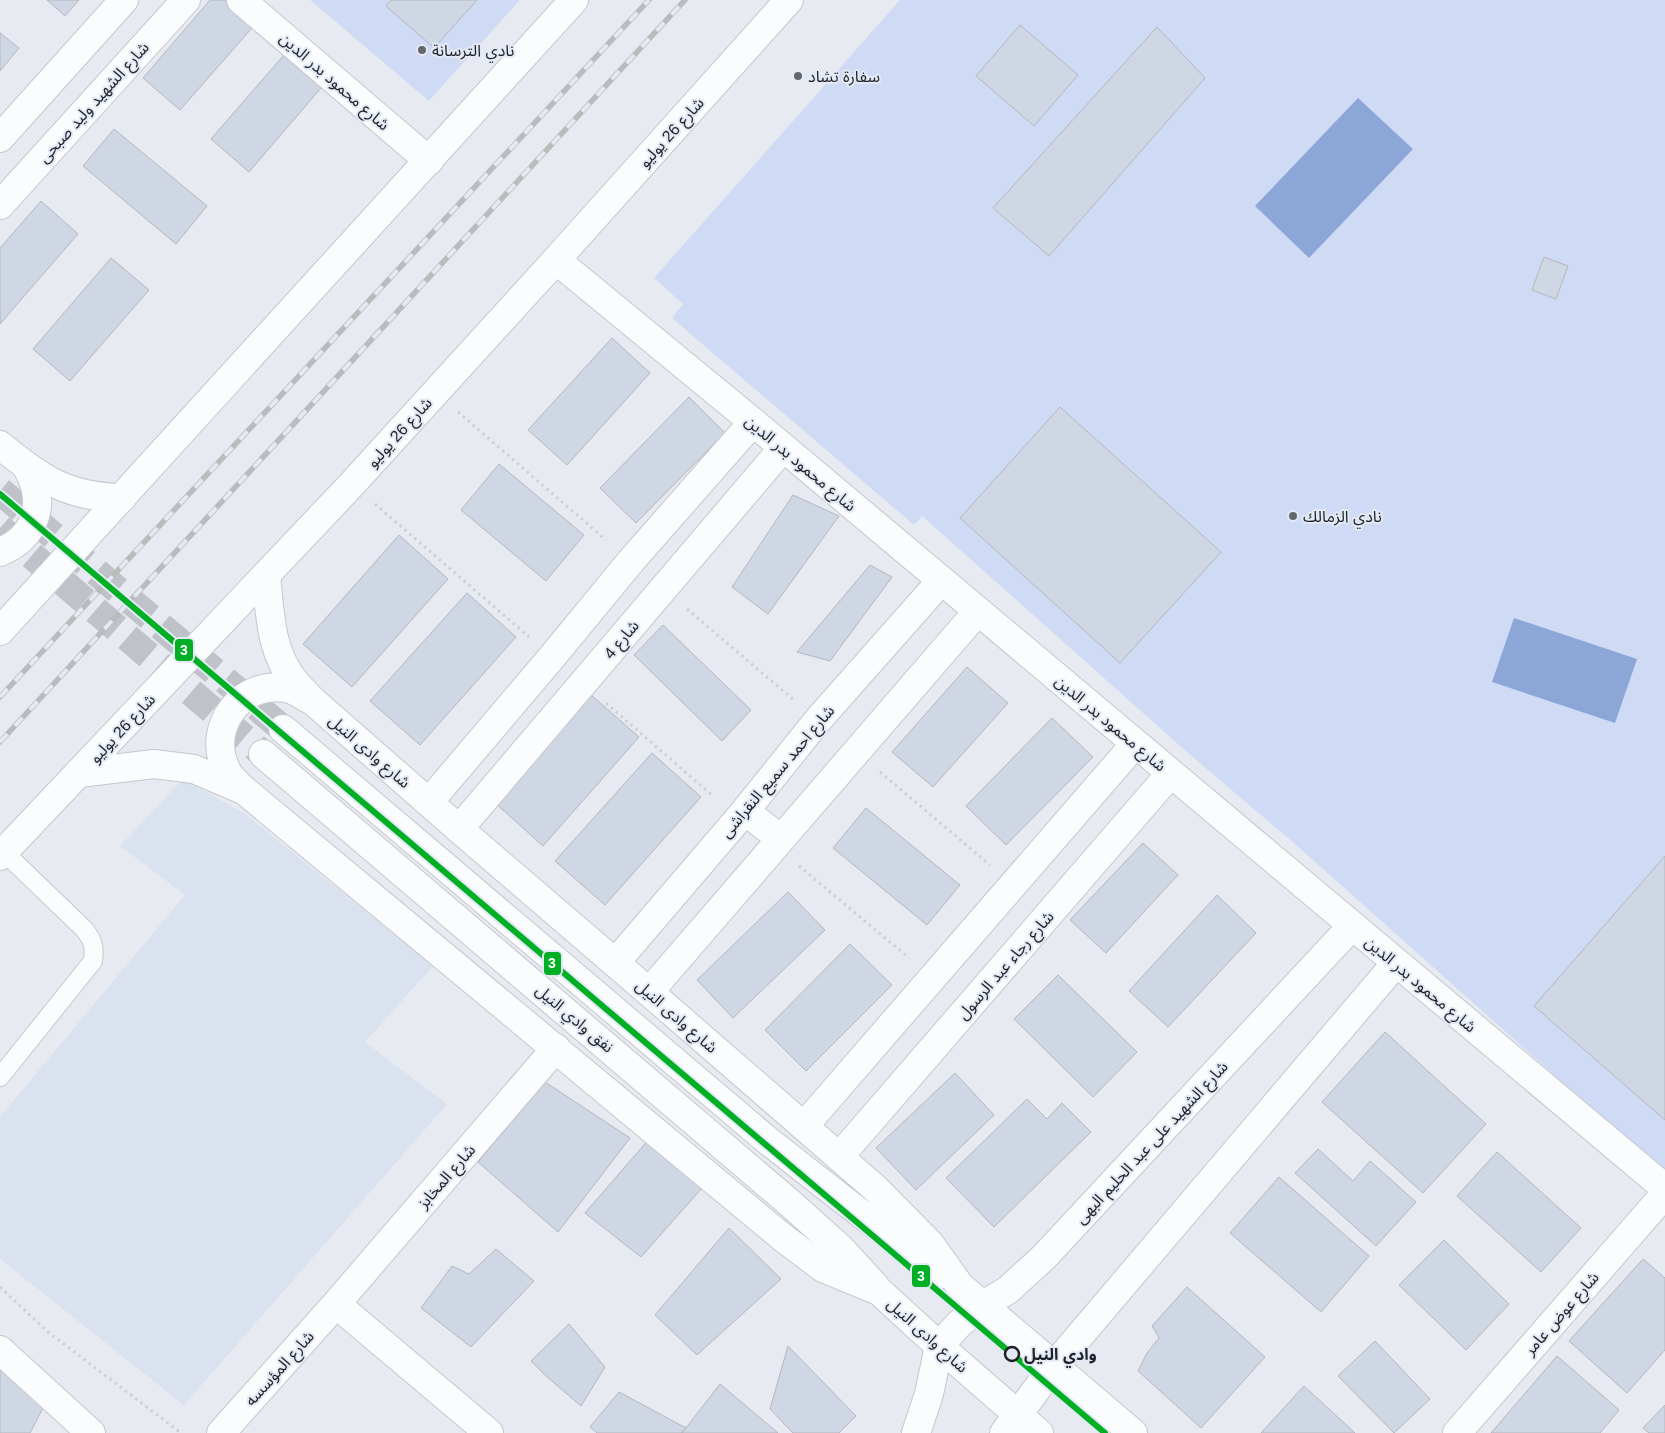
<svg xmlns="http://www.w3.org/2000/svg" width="1665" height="1433" viewBox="0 0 1665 1433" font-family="Arial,'Noto Sans Arabic',sans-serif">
<rect width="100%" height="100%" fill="#e7eaf1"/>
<!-- built -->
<path fill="#dae1ef" d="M183,779l62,35 188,152 -68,76 82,62 -263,301 -184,-146v-142l185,-222 -65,-49z"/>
<!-- green -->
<path fill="#cfdbf4" d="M310,0h210l-91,101z
M900,0h765v1174l-370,-330 -107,-91 -266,-237 -8,9 -242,-207 11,-14 -29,-26z"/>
<!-- water -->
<path fill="#8da6d8" d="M1358,98l55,51 -104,109 -54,-52z
M1514,618l123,41 -22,64 -123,-41z"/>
<!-- building -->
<path fill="#cfd6e4" stroke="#b4b7bc" d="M47,0h32l-14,16z
M210,0h26l23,20 -79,90 -37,-32z
M391,0h86l-43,48 -48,-42z
M1020,25l58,50 -44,51 -58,-50z
M1157,27l48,51 -156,178 -56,-48z
M0,33l19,15 -19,23z
M290,48l37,33 -78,91 -38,-33z
M114,129l93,77 -31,38 -93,-78z
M41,201l37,33 -78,90v-76z
M1544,257l24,9 -12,33 -24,-9z
M111,258l38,32 -79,91 -37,-32z
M612,338l38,35 -83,92 -39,-35z
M689,397l36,36 -89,90 -36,-35z
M1060,407l161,145 -101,111 -160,-145z
M499,464l85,71 -38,46 -85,-71z
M793,495l46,21 -71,98 -36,-27z
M399,535l49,44 -96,108 -49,-43z
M870,565l22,12 -62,84 -33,-9z
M467,593l49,44 -96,108 -50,-44z
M663,625l88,85 -29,31 -88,-86z
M967,667l41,36 -75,84 -41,-35z
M590,694l49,43 -96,109 -49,-44z
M1052,718l41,39 -87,88 -40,-39z
M652,753l49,44 -96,108 -50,-44z
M866,808l94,77 -33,40 -94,-77z
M1143,843l35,32 -72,78 -36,-33z
M1665,856v264l-131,-114z
M788,892l37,38 -92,88 -36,-38z
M1217,895l39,38 -88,94 -39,-36z
M850,944l42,41 -86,86 -41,-41z
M1058,975l79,77 -44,45 -79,-78z
M1385,1032l101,92 -63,69 -101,-91z
M955,1073l39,42 -78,75 -40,-42z
M545,1082l85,56 -72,94 -80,-70z
M1027,1099l20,20 15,-16 29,29 -97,95 -48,-49z
M650,1138l52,50 -61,69 -56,-44z
M1318,1149l35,32 17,-20 46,41 -40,44 -81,-73z
M1497,1152l84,76 -40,44 -84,-76z
M1279,1177l90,79 -48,56 -91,-79z
M729,1228l52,51 -84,76 -42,-40z
M1444,1240l65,64 -43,46 -67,-65z
M496,1249l38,32 -63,66 -50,-39 31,-42 17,8z
M1643,1259l22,19v72l-38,43 -58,-52z
M1187,1287l78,70 -64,71 -63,-57 9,-18 12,-15 -7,-12z
M569,1324l36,43 -24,39 -35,-30 -15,-15z
M1375,1341l55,58 -36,34 -56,-57z
M788,1346l68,70 -17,17h-46l-23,-24z
M1557,1356l62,54 -19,23h-109z
M0,1364l44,42 -14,27h-30z
M720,1384l58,49h-96z
M1304,1386l51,47h-94z
M619,1392l67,36 -5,5h-84l-7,-6z
M1665,1405v28h-16l-6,-5z"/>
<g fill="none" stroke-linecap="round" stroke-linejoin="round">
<!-- tertiary-tunnel -->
<path stroke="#bfc2c8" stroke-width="28" stroke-dasharray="28 14" stroke-linecap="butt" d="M0,491l283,238
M0,528l263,226"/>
<!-- service casing -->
<g stroke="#c5c7cd" stroke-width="20">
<path id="service" d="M0,1077l93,-116c2,-14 0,-21 -9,-32l-80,-77"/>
</g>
<!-- minor casing -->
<g stroke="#c5c7cd" stroke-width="30">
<path id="minor" d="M241,0l188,161
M0,138l124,-138
M0,205l186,-205
M556,260l197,162 912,766
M429,802l123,-145 79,-96 122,-139
M745,811l36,28
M459,829l324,-381
M615,963l130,-152 73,-91 123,-139
M649,992l329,-381
M804,1126l331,-382
M839,1157l332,-384
M336,1304l153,129
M939,1346l20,-22 24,-19 25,-15 36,-33 308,-331
M0,1350l91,83
M1054,1366l342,-403
M221,1433l115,-129 220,-256
M1457,1433l208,-239"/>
</g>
<!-- tertiary casing -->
<g stroke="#c5c7cd" stroke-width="30">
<path id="tertiary" d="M266,575c4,38 4,77 29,107 6,7 13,14 19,20l145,127 190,163 227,197 54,55 30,42 173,147
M283,729l484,411 139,109 37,25
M263,754l528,450 50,45 34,37
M79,773l75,-9 40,5 51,22 537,446 41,31 56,23 60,55 100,87
M245,791c-6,-6 -15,-13 -18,-20 -23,-43 16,-94 63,-82 7,2 14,8 21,11
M916,1433l13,-39 10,-48
M1004,1433l50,-67"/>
</g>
<!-- secondary casing -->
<g stroke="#c5c7cd" stroke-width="30">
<path id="secondary" d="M0,445c41,34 67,52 122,53
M0,552c38,-16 47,-51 26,-86
M0,631l574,-631
M0,856l352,-372 204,-224 233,-260"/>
</g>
<!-- path -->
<path stroke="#cfd0d2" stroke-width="3" stroke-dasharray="2.5 4" stroke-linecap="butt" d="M458,412l148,128
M375,504l154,133
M687,609l108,92
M606,703l108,94
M880,772l110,93
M799,866l110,92
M0,1287l48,45 133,101"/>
<!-- service -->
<use href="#service" stroke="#fbfcfd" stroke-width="18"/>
<!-- minor -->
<use href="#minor" stroke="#fbfcfd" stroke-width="28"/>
<!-- tertiary -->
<use href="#tertiary" stroke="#fbfcfd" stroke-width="28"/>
<!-- secondary -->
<use href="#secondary" stroke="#fbfcfd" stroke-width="28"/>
<!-- rail casing -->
<g stroke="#bbbbbd" stroke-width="5.5">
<path id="rail" d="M0,697l649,-697
M0,742l685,-742"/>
</g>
<!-- rail -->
<use href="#rail" stroke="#e3e9f5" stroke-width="4" stroke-dasharray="11" stroke-linecap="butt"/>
<!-- metro-1 casing -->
<g stroke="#e3e9f5" stroke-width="10">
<path id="metro-1" d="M0,494l1105,939"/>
</g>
<!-- metro-1 -->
<use href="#metro-1" stroke="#00af23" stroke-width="6"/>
</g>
<!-- markers -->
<g fill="#64676c" stroke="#e3e9f5" stroke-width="2">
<circle cx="422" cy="50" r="5"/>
<circle cx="798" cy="76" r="5"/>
<circle cx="1293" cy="516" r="5"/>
</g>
<circle fill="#e3e9f5" stroke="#1e2125" stroke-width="2.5" cx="1012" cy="1354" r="7"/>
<g text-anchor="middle" stroke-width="4" stroke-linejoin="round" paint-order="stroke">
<!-- poi labels -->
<g font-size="16" fill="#1e2125" stroke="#e3e9f5" text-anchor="start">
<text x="432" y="56">نادي الترسانة</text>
<text x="808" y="82">سفارة تشاد</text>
<text x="1303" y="522">نادي الزمالك</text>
</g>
<!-- street labels -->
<g font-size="16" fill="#1e2125" stroke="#e3e9f5">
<text transform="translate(335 81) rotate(41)" y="6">شارع محمود بدر الدين</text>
<text transform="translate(93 102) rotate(-48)" y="6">شارع الشهيد وليد صبحى</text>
<text transform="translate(671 132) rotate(-48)" y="6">شارع 26 يوليو</text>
<text transform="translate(399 432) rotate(-48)" y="6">شارع 26 يوليو</text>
<text transform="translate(801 463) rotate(40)" y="6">شارع محمود بدر الدين</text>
<text transform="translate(621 639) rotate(-50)" y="6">شارع 4</text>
<text transform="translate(1111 723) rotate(40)" y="6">شارع محمود بدر الدين</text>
<text transform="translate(122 728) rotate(-47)" y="6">شارع 26 يوليو</text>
<text transform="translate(370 751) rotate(41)" y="6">شارع وادى النيل</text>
<text transform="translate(777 771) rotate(-50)" y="6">شارع احمد سميع النقراشى</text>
<text transform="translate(1005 965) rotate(-49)" y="6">شارع رجاء عبد الرسول</text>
<text transform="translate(1421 984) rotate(40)" y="6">شارع محمود بدر الدين</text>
<text transform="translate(677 1016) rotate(41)" y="6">شارع وادى النيل</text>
<text transform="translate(575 1018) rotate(40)" y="6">نفق وادي النيل</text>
<text transform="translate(1151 1142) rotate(-47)" y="6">شارع الشهيد على عبد الحليم البهى</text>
<text transform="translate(446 1176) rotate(-49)" y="6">شارع المخابز</text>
<text transform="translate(1561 1313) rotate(-49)" y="6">شارع عوض عامر</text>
<text transform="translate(928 1335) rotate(42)" y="6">شارع وادى النيل</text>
<text transform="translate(279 1368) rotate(-48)" y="6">شارع المؤسسه</text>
</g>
<!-- stop labels -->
<g font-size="16" font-weight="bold" fill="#1e2125" stroke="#e3e9f5" text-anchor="start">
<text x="1024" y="1360">وادي النيل</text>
</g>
</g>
<g stroke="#e3e9f5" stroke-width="2">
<rect x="174" y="638" width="20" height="24" rx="5" fill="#00af23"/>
<rect x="543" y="951" width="19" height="25" rx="5" fill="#00af23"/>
<rect x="911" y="1264" width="20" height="24" rx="5" fill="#00af23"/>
</g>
<g font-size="14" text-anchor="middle" font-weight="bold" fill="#fff">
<text x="184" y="655">3</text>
<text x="552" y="968">3</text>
<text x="921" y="1281">3</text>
</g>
</svg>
